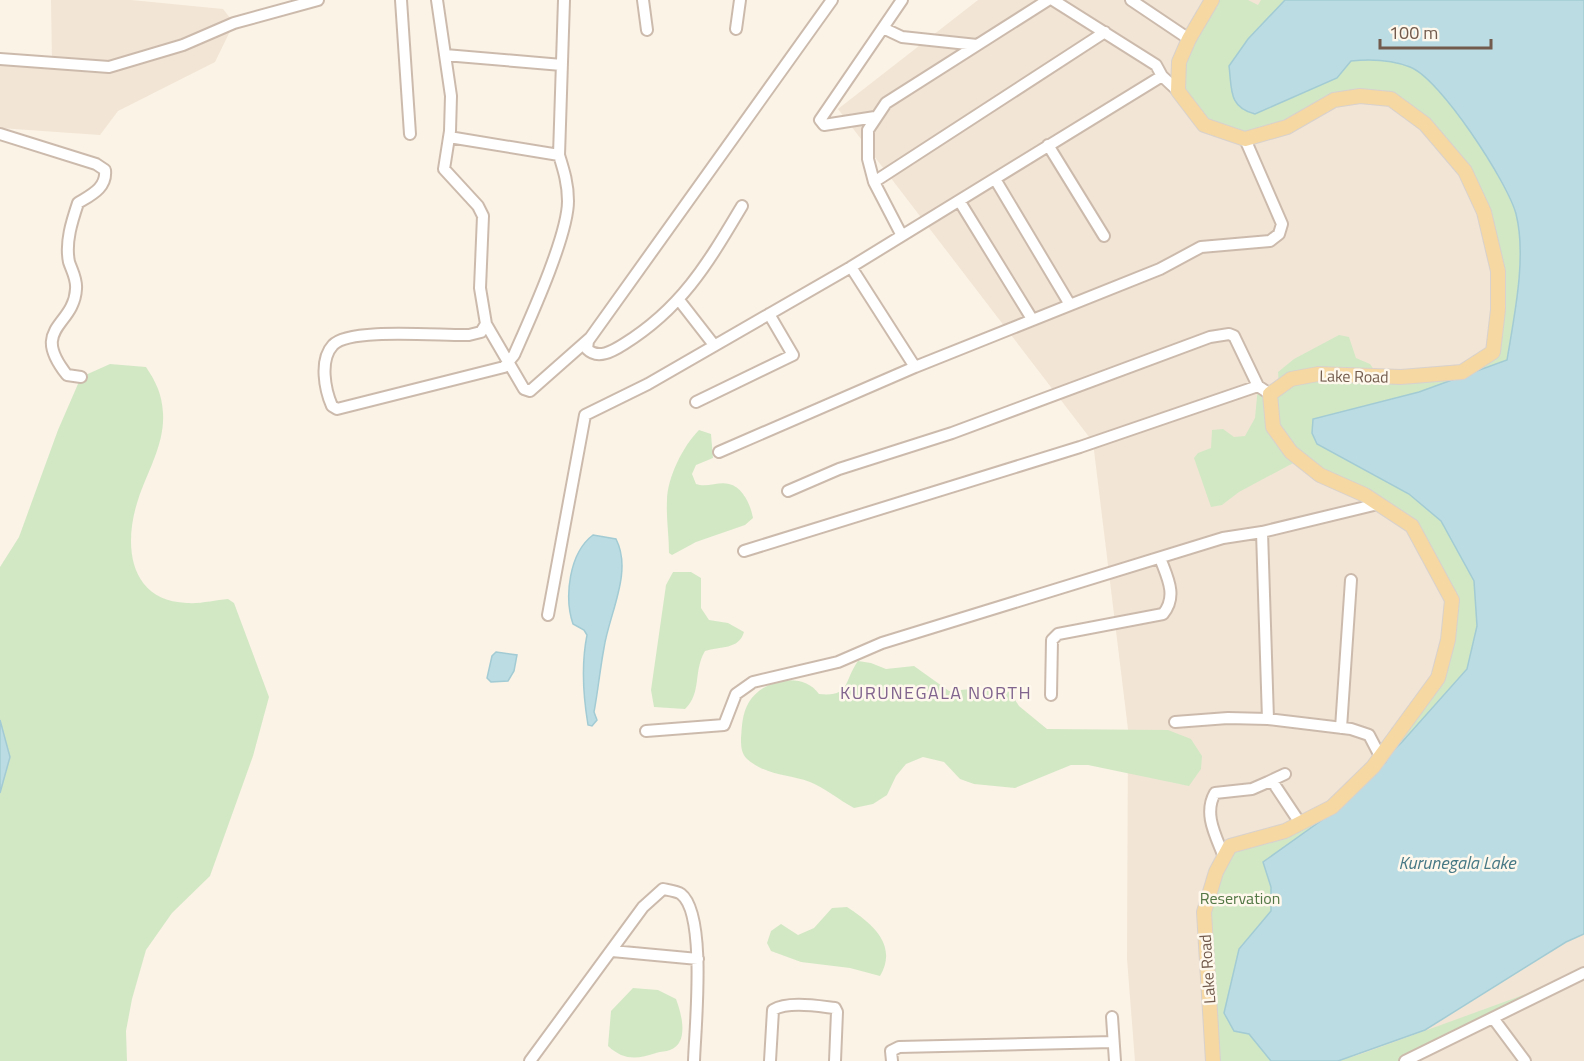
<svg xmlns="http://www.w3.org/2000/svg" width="1584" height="1061" viewBox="0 0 1584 1061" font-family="'Titillium Web',sans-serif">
<rect width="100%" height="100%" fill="#fbf3e6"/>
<!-- residential -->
<path fill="#f2e5d5" d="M51,0h80l92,9 11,14 -19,39 -97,49 -18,24 -100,-7v-69l52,2z
M978,0h606v1061h-449l-8,-102 1,-230 -35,-287 -255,-333z"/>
<!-- green -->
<path fill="#d2e8c5" d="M1212,0h36l10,5 3,-5h24l-11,13 35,77 28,-12 14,-17c19,-2 41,-1 59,6 30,10 97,116 106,147 11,42 -3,104 -9,146l-88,32 -71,18 -31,34 92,50 32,27 33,60 3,45 -10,43 -65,73 -80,78 -59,42 8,25v25l-32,37 10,85 22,27h-58l-9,-149 26,-66 102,-39 106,-129 14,-77 -40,-75 -115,-65 -58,31 -17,13 -11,2 -17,-49 4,-5 13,-5 1,-18 11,-1 11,8 11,-1 10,-18 3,-32 12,8 9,-8 -1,-14 16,-13 45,-24 10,2 7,21 14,6 9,13 82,-5 32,-21 5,-80 -33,-100 -74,-72 -31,-3 -115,43 -41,-14 -26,-34 1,-29z
M110,364l36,3c10,15 16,27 17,46 2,31 -16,59 -25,87 -15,45 -9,101 49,103 13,1 28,-3 41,-4l6,4 35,94 -16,59 -43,120 -38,37 -26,37 -14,49 -6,32 1,30h-127v-268l10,-36 -10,-37v-153l19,-30 39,-107 23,-53z
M699,430l12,4 2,24 -17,7 -4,9 4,10c11,4 23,-3 33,0 14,3 22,22 24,34l-8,7 -49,17 -24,13 -3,-2c0,-18 -3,-35 -2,-52 0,-23 16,-55 32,-71z
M673,572h18l10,6v30l8,12 19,3 16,9c-5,18 -24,14 -39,19 -12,20 -3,42 -20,58l-31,-2 -3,-17 15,-105z
M858,661l13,2 15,6 28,-3 35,25 34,-3 27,4 9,14 28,23 121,1 23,9 11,17 -1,13 -12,17 -101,-21h-17l-56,23 -41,-4 -14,-5 -16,-17 -21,-5 -17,7 -10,12 -9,19 -14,9 -19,4c-15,-8 -29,-20 -44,-26 -23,-8 -43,-6 -63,-23 -6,-6 -6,-13 -6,-21 1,-13 1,-24 8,-36 14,-23 54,-31 70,-8 32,3 24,-12 39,-33z
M847,907c23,15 52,37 33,69l-30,-8 -49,-6 -30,-11 -4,-8 4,-12 10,-7 17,11 16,-7 18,-20z
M1584,973l-179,88h-67l23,-7z
M633,988l25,2 18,9c5,13 14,44 -6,51 -4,2 -9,1 -14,3 -18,6 -32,8 -48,-7l3,-35z"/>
<!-- water -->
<path fill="#bbdce3" stroke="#a2cbd4" stroke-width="1.5" d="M1285,0h299v934l-18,8 -141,88 -87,31h-67l-22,-27 -15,-3 -10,-18 15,-64 32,-38v-24l-8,-25 59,-42 80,-78 65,-73 10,-43 -3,-45 -33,-60 -32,-27 -92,-50 -5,-11 1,-14 106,-27 88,-32c7,-43 20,-103 9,-146 -8,-31 -76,-136 -106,-147 -18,-7 -40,-8 -59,-6l-14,17 -82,36c-27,-7 -23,-25 -26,-48l19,-27z
M593,535l23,4c17,33 -7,75 -12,109 -4,21 -6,43 -10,64l3,8 -5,6 -4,-1c-5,-30 -7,-60 -1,-90l-3,-5 -11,-6c-9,-27 -4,-71 20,-89z
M496,652l21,3 -3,16 -6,10 -17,1 -4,-4 5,-22z
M0,720l10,37 -10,36z"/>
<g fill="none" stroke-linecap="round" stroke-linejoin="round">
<!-- minor casing -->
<g stroke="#ccbbad" stroke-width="14">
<path id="minor" d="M401,0l9,134
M437,0l14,96 -1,35 -6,38 34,37 5,10 -3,72 6,36 -5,8 -12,3c-27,1 -120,-8 -136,10 -14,15 -8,45 -1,61l5,3 167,-42 10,-12c15,-34 54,-119 54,-154 0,-17 -4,-30 -9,-46l5,-155
M643,0l4,30
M1053,0l103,65 6,11
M1131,0l58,39
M883,28l19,9 75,8
M736,29l4,-29
M445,55l117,10
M0,59l109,8 74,-22 51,-22 84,-23
M875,117l-51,8 -4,-5 82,-120
M0,134l96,30 9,6c2,18 -14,25 -27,33 -6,18 -13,39 -9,59 3,9 8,17 7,27 -2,38 -47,38 -9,86l14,2
M449,137l110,18
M1048,145l56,91
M995,179l74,124
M874,182l-6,-23v-29l18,-27 162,-103
M960,202l72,117
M742,206c-34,57 -60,102 -118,138 -11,7 -26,16 -37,5l1,-8 244,-341
M901,234l-27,-52 231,-150
M851,267l64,100
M679,300l35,45
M486,324l38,65 6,2 60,-53
M696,402l97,-47 -24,-41
M719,452l196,-85 245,-98 41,-22 69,-6 9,-7 3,-10 -37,-85
M788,491l51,-22 113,-36 258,-96 19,-3 5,2 24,50
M1262,532l6,187
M744,551l336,-104 178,-61 12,8
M548,615l37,-200 63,-31 203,-117 311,-191 16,15
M1051,695l1,-55 6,-6 105,-20c15,-18 4,-37 -3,-56
M1175,722l53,-4 40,1 83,10 18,6 12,23
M1341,728l10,-148
M646,731l78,-6 12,-31 17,-12 85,-20 44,-19 341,-105 39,-6 116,-28
M1268,782l17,-8
M1224,857c-8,-21 -21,-43 -9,-64l37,-4 16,-7 6,2 26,39
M612,951l86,8
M1112,1017l3,44
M1493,1018l32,43
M530,1061l113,-154 20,-18c5,1 14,2 18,5 26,20 14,134 13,167
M770,1061l3,-51c15,-9 44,-4 62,-2l2,4 -2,49
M892,1061l-1,-10 8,-4 214,-5
M1405,1061l179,-88"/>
</g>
<!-- major casing -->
<g stroke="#d8d1cd" stroke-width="16">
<path id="major" d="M1212,0l-23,39 -10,23 -1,29 26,34 41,14 42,-12 47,-27 26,-4 31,3 34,25 40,47 19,41 14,59v39l-5,42 -31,20 -61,5 -83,-3 -27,5 -21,15 3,33 18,25 29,23 45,20 47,31 40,74 -4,40 -10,38 -65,89 -41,40 -47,24 -55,15 -14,26 -12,40 9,149"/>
</g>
<!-- minor -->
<use href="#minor" stroke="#fff" stroke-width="10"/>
<!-- major -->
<use href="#major" stroke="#f5d8a2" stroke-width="14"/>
</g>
<g text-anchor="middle" stroke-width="5" stroke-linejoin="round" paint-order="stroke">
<!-- street labels -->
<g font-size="16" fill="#725b4c" stroke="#fef7ec">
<text transform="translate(1354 376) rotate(1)" y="6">Lake Road</text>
<text transform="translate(1207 969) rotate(-94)" y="6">Lake Road</text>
</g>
<!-- park labels -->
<g font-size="16" fill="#537845" stroke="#fef7ec">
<text x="1240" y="904">Reservation</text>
</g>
<!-- neighbourhood labels -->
<g font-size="18" letter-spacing="1.5" fill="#81648e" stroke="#fef7ec">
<text x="936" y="699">KURUNEGALA NORTH</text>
</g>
<!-- water labels -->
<g font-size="18" font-style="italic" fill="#477985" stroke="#fef7ec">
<text x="1457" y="869">Kurunegala Lake</text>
</g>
</g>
<!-- scale -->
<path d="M1380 39v9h111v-9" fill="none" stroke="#725b4c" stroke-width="3"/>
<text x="1389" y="39" font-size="18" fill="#725b4c" stroke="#fef7ec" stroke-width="4.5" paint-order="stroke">100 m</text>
</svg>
